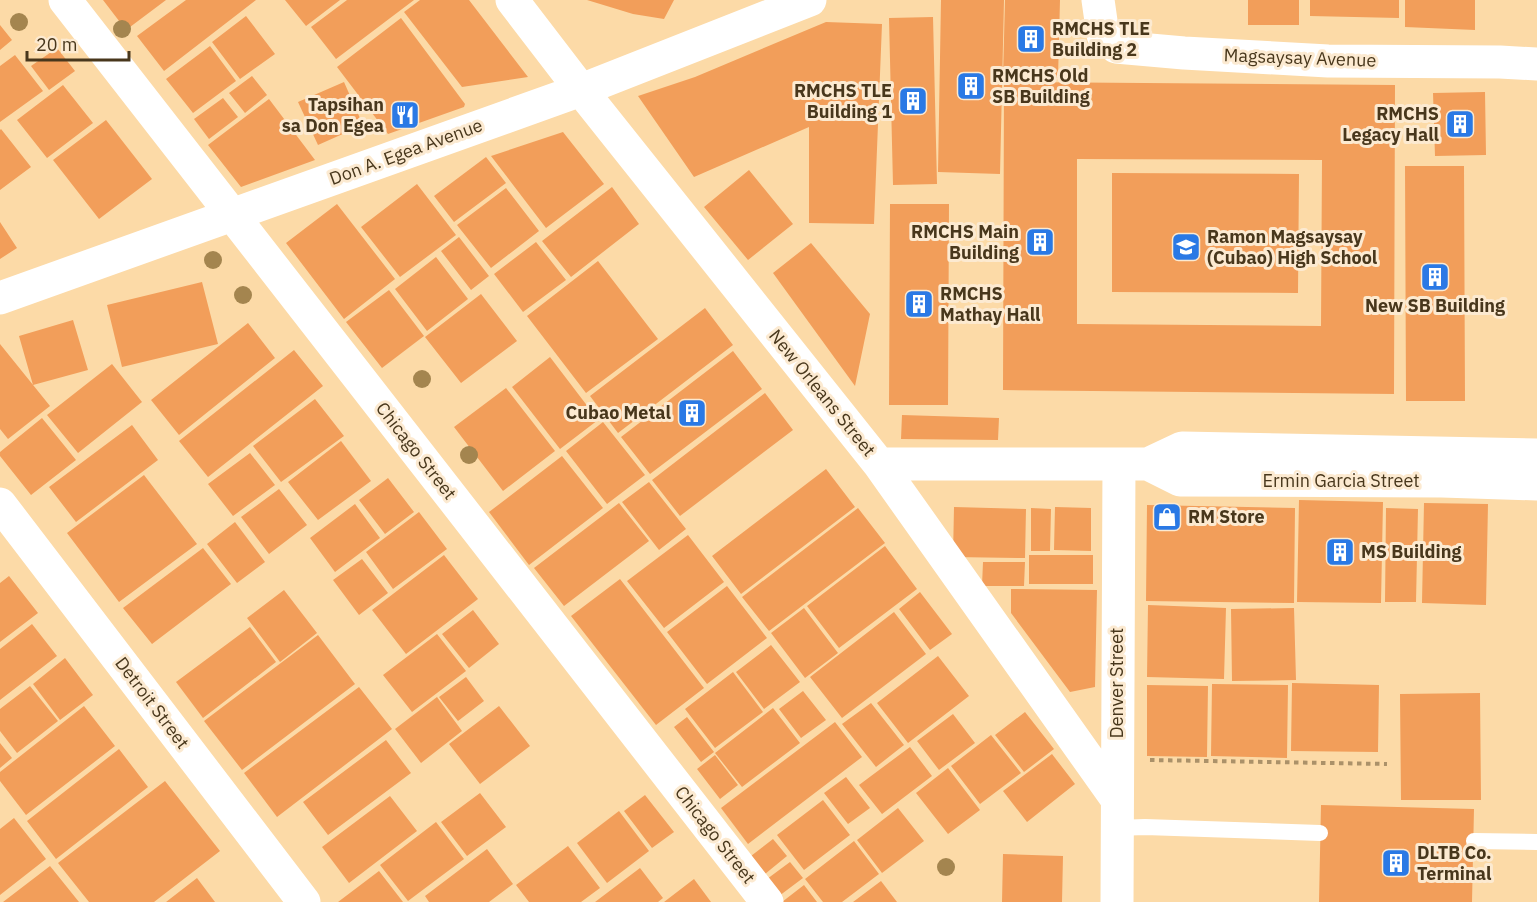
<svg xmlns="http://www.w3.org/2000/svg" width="1537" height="902" viewBox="0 0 1537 902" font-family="'IBM Plex Sans',sans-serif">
<rect width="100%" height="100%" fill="#fcdaa7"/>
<!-- building -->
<path fill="#f29e5a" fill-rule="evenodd" d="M103,0h63l-40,30z
M186,0h70l-92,71 -27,-35z
M285,0h55l-34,26z
M347,0h67l-78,59 -25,-32z
M420,0h49l59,77 -66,10 -58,-75z
M587,0h87l-10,19 -31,-5z
M941,0h63l-4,174 -62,-2z
M1005,0h55l-2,78 -55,-1z
M1248,0h51v25h-51z
M1310,0h89v18l-89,-2z
M1405,0h70v30l-70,-3z
M246,16l29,38 -35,25 -28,-37z
M933,17l4,167 -44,1 -4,-167z
M401,18l64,86 -1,3 -76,27 -51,-67z
M826,22l56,2 -8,200 -65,-1v-96l-115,50 -56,-81 57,-19z
M0,25l12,15 -12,10z
M210,46l26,35 -43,32 -27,-34z
M57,48l18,23 -26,19 -18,-24z
M15,55l28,36 -43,31v-56z
M252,76l15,19 -22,18 -16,-20z
M344,82l19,43 -45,20 -20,-43z
M1004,82l391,3 -1,309 -391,-4zM1077,159l245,1 -1,166 -244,-2z
M63,85l30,38 -46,35 -30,-38z
M1485,92l1,63 -51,1 -2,-63z
M223,98l15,19 -29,22 -15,-20z
M269,99l46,61 -74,27 -33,-42z
M106,120l46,59 -53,40 -46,-59z
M1,129l30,38 -31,23v-60z
M563,132l41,52 -58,44 -55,-72z
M486,157l20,26 -52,39 -20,-26z
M1405,166h59l1,235h-59z
M749,170l44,54 -45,36 -44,-53z
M1112,173l187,1 -1,119 -186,-1z
M417,184l39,51 -56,42 -39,-50z
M612,187l27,37 -68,53 -29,-36z
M506,188l33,43 -48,37 -34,-43z
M337,204l58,75 -51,40 -58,-76z
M890,204h59l-1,201h-59z
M0,222l17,26 -17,11z
M459,237l30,39 -18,14 -30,-39z
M536,242l30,38 -43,32 -29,-38z
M811,243l59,71 -15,72 -82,-113z
M436,257l32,42 -41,32 -32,-42z
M598,261l60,78 -72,54 -59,-77z
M202,282l16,62 -96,23 -15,-62z
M389,290l35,46 -42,32 -36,-46z
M481,294l36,47 -56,42 -36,-46z
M705,308l28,37 -115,88 -28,-37z
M73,320l15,50 -55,15 -14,-49z
M248,323l27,35 -96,77 -28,-35z
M0,344l50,62 -42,33 -8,-10z
M294,350l29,36 -115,91 -29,-36z
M733,351l29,38 -112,85 -29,-37z
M550,357l48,63 -38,29 -48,-62z
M112,364l30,38 -64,51 -31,-38z
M506,388l49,63 -52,40 -49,-64z
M765,393l28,37 -113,86 -28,-36z
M315,399l29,37 -63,46 -28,-36z
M902,415l97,3 -1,22 -97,-1z
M42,418l34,42 -45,35 -31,-39v-4z
M603,422l42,53 -38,29 -41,-53z
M132,425l26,35 -82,62 -27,-35z
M341,441l30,40 -53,39 -30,-38z
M250,453l25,32 -42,31 -25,-32z
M562,456l41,52 -74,57 -40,-53z
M826,469l29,38 -114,87 -29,-38z
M144,475l53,69 -78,58 -52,-69z
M388,478l26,34 -29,22 -26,-34z
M649,482l37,47 -27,21 -37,-48z
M279,489l28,36 -38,29 -28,-37z
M1299,500l84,2 -2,101 -84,-1z
M619,503l30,38 -85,65 -30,-38z
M1424,503l64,1 -2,101 -64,-2z
M355,504l25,34 -45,34 -25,-34z
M1147,505l148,3 -1,95 -148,-2z
M954,507l72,2 -1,49 -72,-1z
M1055,507l36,1v43l-37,-1z
M858,508l27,35 -116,88 -27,-34z
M1031,508l20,1 -1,42h-19z
M1386,508l32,1 -2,93h-31z
M419,512l28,37 -54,40 -27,-37z
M235,522l30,40 -28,21 -30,-39z
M688,535l36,47 -60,46 -37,-47z
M885,546l32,43 -78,59 -32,-42z
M203,548l28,36 -79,60 -29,-36z
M444,555l34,44 -72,55 -34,-44z
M1029,555h64v29h-64z
M362,559l26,34 -29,22 -26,-35z
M983,562h42l-1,24h-42z
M9,576l29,37 -38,29v-59z
M620,579l84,109 -48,37 -85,-109z
M727,586l40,52 -60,46 -40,-52z
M1011,589l86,1 -2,97 -25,5 -59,-79z
M284,590l33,43 -37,29 -33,-44z
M920,592l32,42 -22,16 -31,-41z
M1148,605l78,3 -2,71 -77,-2z
M804,608l34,45 -33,25 -34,-45z
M1294,608l2,72 -64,1 -1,-72z
M473,610l26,34 -30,24 -27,-34z
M894,612l32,42 -84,64 -32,-41z
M32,624l25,32 -57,44v-51z
M250,627l26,35 -73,56 -27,-36z
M437,634l29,37 -54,41 -29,-37z
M318,635l37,49 -113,86 -38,-49z
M771,645l29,37 -36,27 -28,-37z
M938,656l31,40 -61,47 -31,-40z
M65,658l28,37 -33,25 -27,-36z
M733,672l30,40 -48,36 -30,-39z
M466,677l18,24 -26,20 -19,-24z
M1292,683l87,2 -1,67 -87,-1z
M1212,684l76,1 -1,73 -76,-2z
M1147,685l61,1 -1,71 -60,-1z
M30,686l28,35 -41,32 -17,-22v-22z
M359,687l33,42 -115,88 -33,-44z
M803,691l23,29 -25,18 -22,-29z
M1480,693l1,107h-80l-1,-106z
M437,697l25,34 -41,32 -26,-34z
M871,703l33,42 -28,22 -34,-43z
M84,706l31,40 -89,69 -26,-34v-9z
M499,706l31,40 -50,38 -31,-40z
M773,708l27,35 -58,44 -27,-34z
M1025,712l29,37 -30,23 -29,-37z
M953,714l22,29 -36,27 -22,-29z
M687,717l27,35 -13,10 -27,-35z
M835,722l27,35 -114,87 -27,-36z
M991,735l30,38 -41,31 -29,-38z
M386,740l25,33 -83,62 -25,-33z
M0,743l12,15 -12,10z
M910,747l22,29 -50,38 -23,-29z
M119,749l29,38 -92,72 -29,-38z
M1052,754l23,30 -48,38 -24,-31z
M715,755l23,30 -18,14 -23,-30z
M948,768l32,42 -32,24 -32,-41z
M846,777l24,31 -22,16 -24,-31z
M165,781l55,70 -66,51h-65l-31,-39z
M480,793l26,34 -39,29 -26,-34z
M645,795l29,37 -22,16 -28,-37z
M390,796l27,35 -68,52 -27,-36z
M823,800l27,35 -46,35 -27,-35z
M1321,805l153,4 -2,93h-153z
M898,808l26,33 -42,32 -25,-33z
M619,811l30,40 -42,32 -30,-40z
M14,818l32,41 -46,36v-66z
M436,822l28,37 -56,42 -28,-36z
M773,839l14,17 -22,18 -14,-18z
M854,841l25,33 -37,28h-19l-18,-23z
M568,846l32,42 -19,14h-52l-13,-17z
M487,849l26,35 -24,18h-60l-4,-6z
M1003,854l60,2 -1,46h-60z
M790,862l13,16 -24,18 -12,-17z
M50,866l29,36h-76z
M640,868l23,30 -5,4h-63z
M379,871l24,31h-65z
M197,878l18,24h-49z
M694,879l17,23h-47z
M881,881l16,21h-44z
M804,885l13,17h-35z"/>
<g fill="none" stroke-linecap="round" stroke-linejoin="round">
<!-- path -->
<path stroke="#ab9169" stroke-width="4" stroke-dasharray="4.5 4.5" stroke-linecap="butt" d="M1150,760l237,4"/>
<!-- service -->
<path stroke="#fff" stroke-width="16" d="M1116,828l29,-1 175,6
M1474,841l63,1"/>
<!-- minor -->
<path stroke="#fff" stroke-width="33" d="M65,0l702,902
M512,0l69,90 298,374 237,334
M1098,0l5,35 13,12 68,6 144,8 172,1 37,2
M0,298l581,-208 229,-90
M879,464h269l34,-16 355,7
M1148,464l32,16 262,1 95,3
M0,504l304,398
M1117,902l2,-438"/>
</g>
<!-- trees -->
<g fill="#a4854f">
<circle cx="19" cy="22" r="9"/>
<circle cx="122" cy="29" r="9"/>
<circle cx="213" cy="260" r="9"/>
<circle cx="243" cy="295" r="9"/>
<circle cx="422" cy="379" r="9"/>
<circle cx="469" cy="455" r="9"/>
<circle cx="946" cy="867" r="9"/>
</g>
<!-- icons -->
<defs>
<g id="building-square" transform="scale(1.5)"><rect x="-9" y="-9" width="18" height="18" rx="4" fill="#2a79e5" stroke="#fcead1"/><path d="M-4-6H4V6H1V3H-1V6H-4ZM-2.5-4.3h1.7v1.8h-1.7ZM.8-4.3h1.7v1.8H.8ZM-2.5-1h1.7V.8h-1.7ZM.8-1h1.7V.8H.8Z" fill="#fff"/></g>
<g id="restaurant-square" transform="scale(1.5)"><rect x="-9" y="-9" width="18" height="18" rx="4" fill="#2a79e5" stroke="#fcead1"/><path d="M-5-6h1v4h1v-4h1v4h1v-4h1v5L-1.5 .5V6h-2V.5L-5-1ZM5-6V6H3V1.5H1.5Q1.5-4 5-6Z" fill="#fff"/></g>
<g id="school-square" transform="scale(1.5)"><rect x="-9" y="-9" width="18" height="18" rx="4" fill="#2a79e5" stroke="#fcead1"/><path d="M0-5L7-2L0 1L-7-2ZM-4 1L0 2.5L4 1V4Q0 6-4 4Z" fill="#fff"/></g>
<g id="shop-square" transform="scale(1.5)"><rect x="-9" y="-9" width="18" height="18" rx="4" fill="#2a79e5" stroke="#fcead1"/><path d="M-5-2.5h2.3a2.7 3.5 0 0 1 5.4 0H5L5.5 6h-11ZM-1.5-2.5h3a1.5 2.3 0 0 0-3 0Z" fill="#fff"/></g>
</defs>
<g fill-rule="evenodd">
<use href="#building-square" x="1031" y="39"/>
<use href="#building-square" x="971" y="86"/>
<use href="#building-square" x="913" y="101"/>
<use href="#restaurant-square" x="405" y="115"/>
<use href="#building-square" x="1460" y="124"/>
<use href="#building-square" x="1040" y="242"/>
<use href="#school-square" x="1186" y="247"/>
<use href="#building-square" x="1435" y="277"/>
<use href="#building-square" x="919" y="304"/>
<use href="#building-square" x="692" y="413"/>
<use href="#shop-square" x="1167" y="517"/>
<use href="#building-square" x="1340" y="552"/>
<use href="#building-square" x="1396" y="863"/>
</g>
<g text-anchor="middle" stroke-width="6" stroke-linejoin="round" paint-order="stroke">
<!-- poi labels -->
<g font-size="18" font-weight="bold" fill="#48371c" stroke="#fcead1" text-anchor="start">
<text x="1052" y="35">RMCHS TLE<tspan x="1052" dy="21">Building 2</tspan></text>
<text x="992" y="82">RMCHS Old<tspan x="992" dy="21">SB Building</tspan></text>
<text x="892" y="97" text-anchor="end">RMCHS TLE<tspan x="892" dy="21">Building 1</tspan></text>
<text x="384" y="111" text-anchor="end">Tapsihan<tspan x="384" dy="21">sa Don Egea</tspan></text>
<text x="1439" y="120" text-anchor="end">RMCHS<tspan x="1439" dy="21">Legacy Hall</tspan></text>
<text x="1019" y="238" text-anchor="end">RMCHS Main<tspan x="1019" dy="21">Building</tspan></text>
<text x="1207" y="243">Ramon Magsaysay<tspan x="1207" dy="21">(Cubao) High School</tspan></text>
<text x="940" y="300">RMCHS<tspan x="940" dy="21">Mathay Hall</tspan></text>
<text x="1435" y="312" text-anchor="middle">New SB Building</text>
<text x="671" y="419" text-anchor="end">Cubao Metal</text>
<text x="1188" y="523">RM Store</text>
<text x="1361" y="558">MS Building</text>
<text x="1417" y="859">DLTB Co.<tspan x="1417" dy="21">Terminal</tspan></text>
</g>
<!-- street labels -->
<g font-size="18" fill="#48371c" stroke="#fcead1">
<text transform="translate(1300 58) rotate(2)" y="6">Magsaysay Avenue</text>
<text transform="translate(406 152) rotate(-20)" y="6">Don A. Egea Avenue</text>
<text transform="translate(822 393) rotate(51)" y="6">New Orleans Street</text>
<text transform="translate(416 451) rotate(52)" y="6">Chicago Street</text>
<text x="1341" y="487">Ermin Garcia Street</text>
<text transform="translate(1117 683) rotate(-90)" y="6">Denver Street</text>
<text transform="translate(152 703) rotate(53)" y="6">Detroit Street</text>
<text transform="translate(715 835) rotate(52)" y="6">Chicago Street</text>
</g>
</g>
<!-- scale -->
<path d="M27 51v9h102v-9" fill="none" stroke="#48371c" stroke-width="3"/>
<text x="36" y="51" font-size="18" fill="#48371c" stroke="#fcead1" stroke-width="4.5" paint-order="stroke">20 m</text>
</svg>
